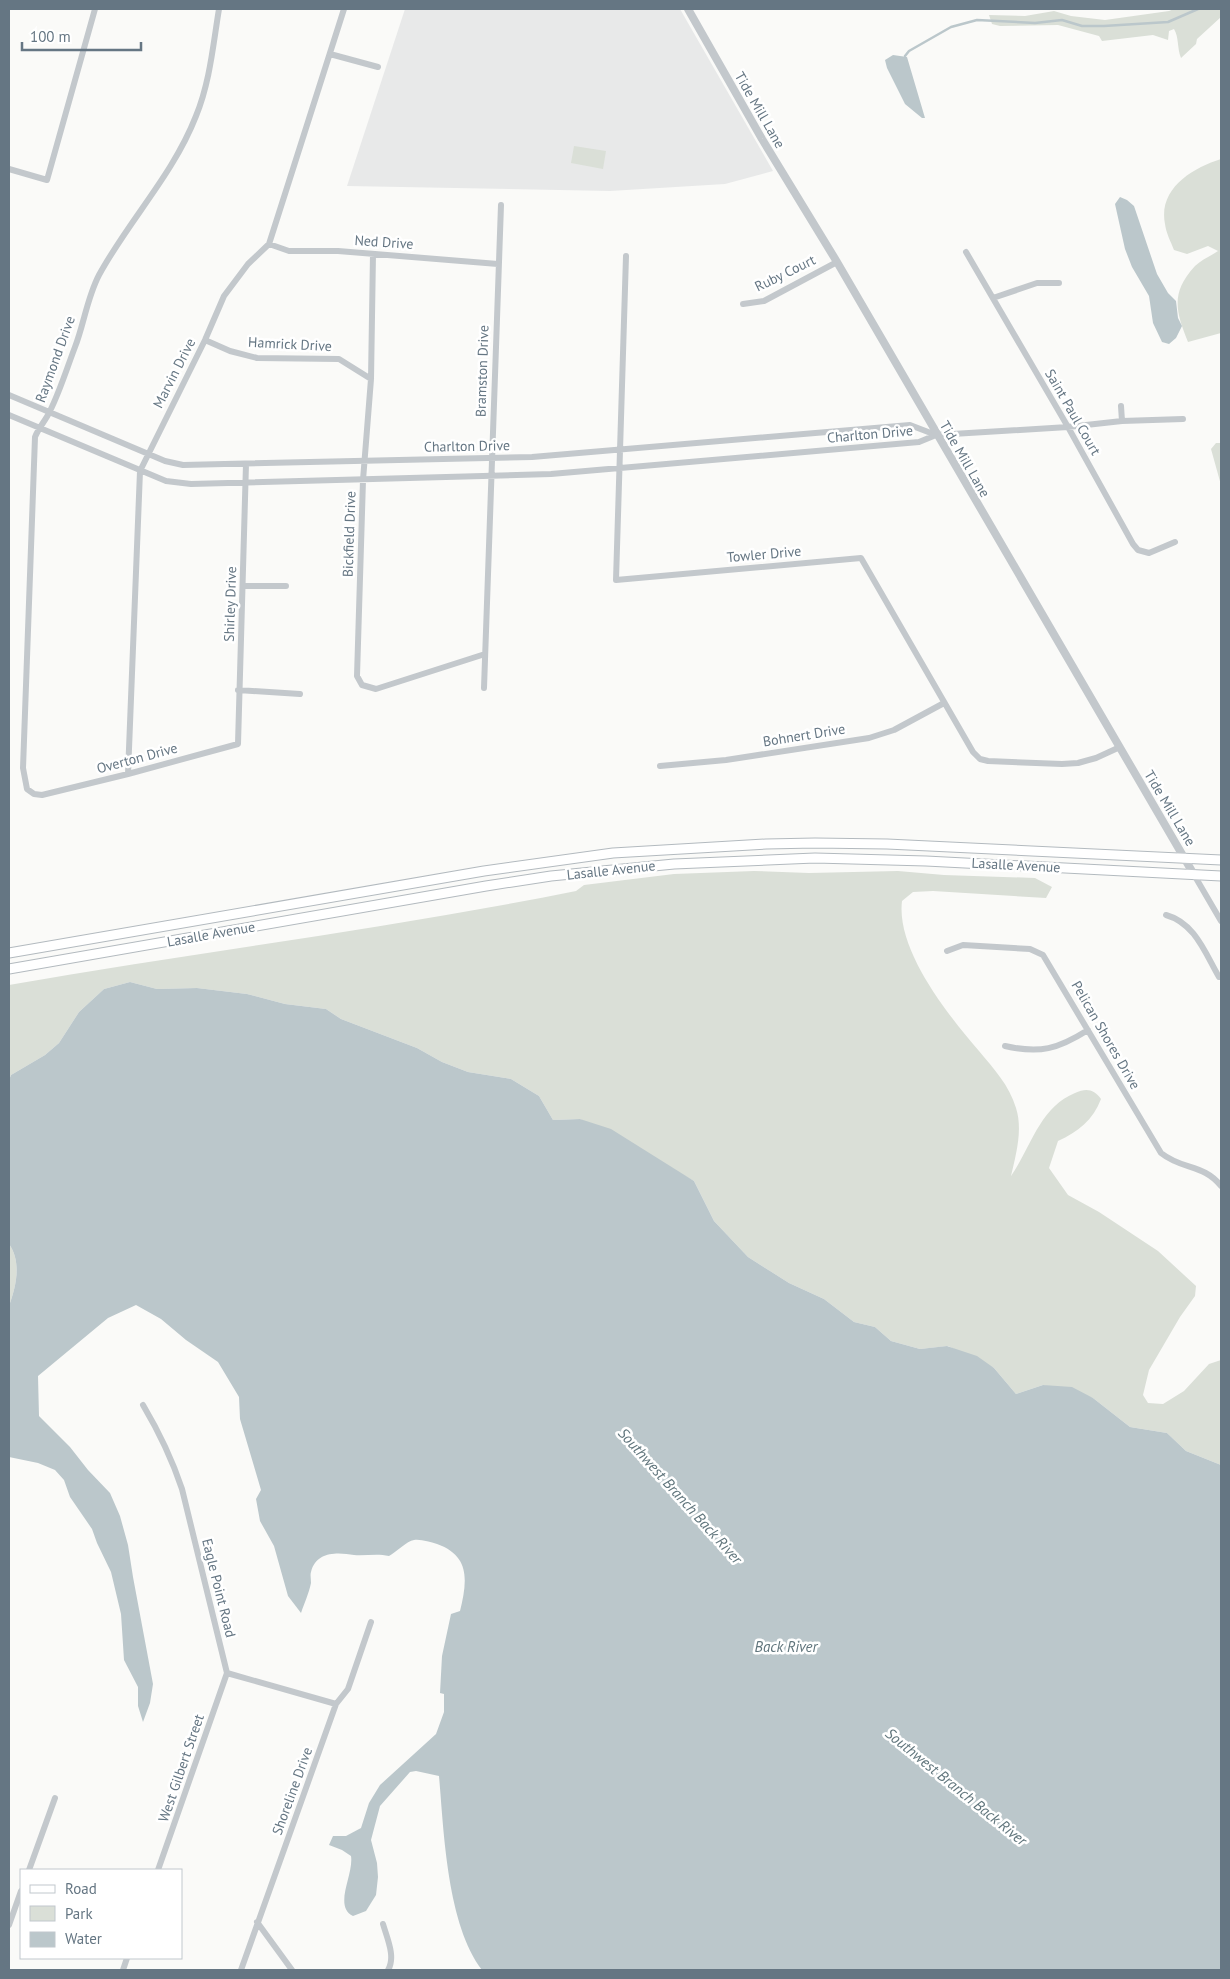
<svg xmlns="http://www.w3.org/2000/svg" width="1230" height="1979" viewBox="0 0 1230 1979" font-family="'PT Sans',sans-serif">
<rect width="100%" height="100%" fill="#fafaf8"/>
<!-- built -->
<path fill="#e8e9e9" d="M405,9h275l93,162 -48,13 -115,7 -263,-5z"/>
<!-- green -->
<path fill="#dadfd7" d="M1174,9h47v8l-24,22 -1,5 -15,14c-4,-10 -2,-21 -7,-29l-5,2 -1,9 -15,-5 -51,6 -3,-5 -41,-11 -58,1 -8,-2 -3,-9 36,1 29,-5 17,5 34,4 64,-9z
M574,146l32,5 -3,18 -32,-6z
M1221,159v174l-33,9c-12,-30 -18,-49 7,-76 6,-6 16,-10 23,-15l-10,-5 -21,8 -13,-4c-3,-8 -8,-17 -9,-26 -7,-35 27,-56 56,-65z
M1216,443h5v42l-10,-36z
M754,871l55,2 89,-2 46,4 91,3 17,9 -6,11 -113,-7 -20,1 -11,9c-6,49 46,114 77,150 15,18 30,34 37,57 7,22 0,46 -5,68 20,-29 29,-69 64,-83 11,-5 19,-4 26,6 -8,21 -23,33 -43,42l-9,27 19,27 31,17 59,39 38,35 -1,10 -15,21 -31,53 -6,25 5,8 15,1 21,-13 25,-27 12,-4v105l-35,-14 -19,-18 -37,-6 -37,-29 -50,-13 -27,9 -22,-26 -46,-22 -28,3 -29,-8 -16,-14 -21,-5 -30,-23 -35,-16 -41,-26 -34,-36 -20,-40 -114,-62 -27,1 -14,-24 -28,-17 -43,-7 -26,-10 -25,-14 -76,-29 -15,-10 -41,-5 -38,-10 -50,-6 -40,1 -27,-7 -26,7 -25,23 -20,31 -14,12 -34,20 -2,5v-95c189,-33 379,-56 567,-94l8,-6 90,-11z
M9,1244c13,18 7,43 0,62z"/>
<!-- water -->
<path fill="#bbc7cb" d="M893,55l14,2 18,61h-3l-17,-14 -18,-36 -2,-8z
M1120,197l7,3 7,6 23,68 11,19 8,8 2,17 4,8 -6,12 -7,6 -7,-2 -9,-19 -4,-27 -17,-29 -7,-18 -10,-45z
M130,982l27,7 40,-1 50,6 38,10 41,5 15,10 76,29 25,14 26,10 43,7 28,17 14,24 27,-1 31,10 83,52 20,40 34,36 41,26 35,16 30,23 21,5 16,14 29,8 27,-3 30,10 17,12 22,26 27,-9 29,2 21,11 37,29 37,6 19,18 35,14v505h-739c-35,-46 -38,-137 -43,-194l-23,-5 -6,1 -30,34 -9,34 6,23 1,14 -2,18 -10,16 -13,5c-20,-10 1,-41 -2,-60l-9,-6 -13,-5 4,-9h13l15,-8 8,-25 11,-18 56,-51 8,-22v-18l-4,-1 2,-37 9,-42 9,-3c7,-29 11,-55 -23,-67 -7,-2 -16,-5 -23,-4 -7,1 -18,12 -25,16 -12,-3 -23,0 -35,-1 -16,-3 -38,-4 -43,17 -1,3 0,7 0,11 -2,10 -7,21 -10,30l-13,-17 -14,-50 -14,-25 -4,-22 5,-9 -21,-71 -1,-22 -21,-35 -32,-22 -25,-21 -25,-14 -28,13 -70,58 1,40 31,31 18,23 22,23 10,23 8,29 5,32 20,107 -3,19 -7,19 -5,-16v-19l-14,-27 -3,-46 -10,-42 -14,-29 -5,-14 -22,-32 -6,-17 -9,-10 -17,-7 -29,-6v-151c7,-19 13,-44 0,-62v-164l2,-5 34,-20 14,-12 20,-31 25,-23z"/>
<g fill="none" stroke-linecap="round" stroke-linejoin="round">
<!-- stream -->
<path stroke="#bbc7cb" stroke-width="2.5" d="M905,56l4,-5 42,-24 26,-7 58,3 27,-3 20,6h22l64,-4 30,-13"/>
<!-- secondary casing -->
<g stroke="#b3babf" stroke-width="11">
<path id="secondary" d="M9,953l475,-82 129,-18 153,-9 49,-1 72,1 334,16
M9,969l477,-83 65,-10 123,-12 141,-6 111,3 295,15"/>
</g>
<!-- minor -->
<path stroke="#c3c8cc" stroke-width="6" d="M219,9c-6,36 -9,73 -23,107 -23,59 -67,104 -97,159 -12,23 -15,49 -24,72 -8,21 -15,44 -25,64 -4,9 -11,16 -15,26l-12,331 4,21 7,5 8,1 86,-21 110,-30 8,-280
M330,54l48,13
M9,169l38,11 48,-171
M269,244l20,7h49l160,13
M966,252l102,175 65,117 5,6 11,3 26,-11
M373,254l-2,125 -8,101 -6,196 5,9 14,4 109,-35
M626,256l-10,324 245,-22 112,194 7,7 8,2 74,3 16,-1 18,-5 24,-11
M993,298l44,-15h22
M743,304l21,-3 73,-39
M205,340l25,11 27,7 82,1 32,20
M9,395l156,66 18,4 349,-8 378,-32 26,10
M1121,406l1,15
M9,415l157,66 25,3 360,-10 368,-32 17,-7 132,-8 54,-6 61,-2
M243,586h43
M484,688l17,-483
M238,690l62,4
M660,766l66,-6 143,-22 25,-8 50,-27
M128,774l12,-303 65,-131 19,-44 24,-32 21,-20 75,-235
M1193,873l28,48
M1166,915c29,8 39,38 53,62l2,-1
M947,951l16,-6 67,4 13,6 118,198c21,17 43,11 60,33
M1005,1046c35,8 53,3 83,-16
M143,1405c16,27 29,54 39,84l45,184
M227,1673l109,31
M29,1870l26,-72
M158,1870l69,-197
M257,1922l35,48
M383,1924c4,14 13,33 5,46
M9,1925l12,-34
M123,1970l4,-12
M241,1970l95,-266 12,-15 23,-67"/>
<!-- tertiary -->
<path stroke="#c3c8cc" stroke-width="8" d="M688,9l74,130 75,123 356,611"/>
<!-- secondary -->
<use href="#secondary" stroke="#fff" stroke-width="9"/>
</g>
<g text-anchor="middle" stroke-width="5" stroke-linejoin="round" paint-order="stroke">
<!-- street labels -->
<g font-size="14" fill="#657683" stroke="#fff">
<text transform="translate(760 110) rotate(60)" y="5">Tide Mill Lane</text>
<text transform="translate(384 242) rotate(4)" y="5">Ned Drive</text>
<text transform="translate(785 273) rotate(-26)" y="5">Ruby Court</text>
<text transform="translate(290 344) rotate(3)" y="5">Hamrick Drive</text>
<text transform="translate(55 359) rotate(-70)" y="5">Raymond Drive</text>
<text transform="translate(482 371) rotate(-88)" y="5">Bramston Drive</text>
<text transform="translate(174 373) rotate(-63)" y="5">Marvin Drive</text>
<text transform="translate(1073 412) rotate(60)" y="5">Saint Paul Court</text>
<text transform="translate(870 434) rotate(-5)" y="5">Charlton Drive</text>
<text transform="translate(467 446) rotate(-1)" y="5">Charlton Drive</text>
<text transform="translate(965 459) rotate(60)" y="5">Tide Mill Lane</text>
<text transform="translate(349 534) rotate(-88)" y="5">Bickfield Drive</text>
<text transform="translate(764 554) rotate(-5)" y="5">Towler Drive</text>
<text transform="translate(230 604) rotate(-88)" y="5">Shirley Drive</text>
<text transform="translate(804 735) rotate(-9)" y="5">Bohnert Drive</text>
<text transform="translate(137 758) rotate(-15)" y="5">Overton Drive</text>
<text transform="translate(1170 808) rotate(59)" y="5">Tide Mill Lane</text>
<text transform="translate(1016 865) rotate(3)" y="5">Lasalle Avenue</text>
<text transform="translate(611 870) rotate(-6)" y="5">Lasalle Avenue</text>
<text transform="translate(211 934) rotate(-10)" y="5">Lasalle Avenue</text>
<text transform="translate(1106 1035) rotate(60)" y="5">Pelican Shores Drive</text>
<text transform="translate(219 1588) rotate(76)" y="5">Eagle Point Road</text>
<text transform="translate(181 1768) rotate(-71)" y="5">West Gilbert Street</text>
<text transform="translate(292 1791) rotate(-70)" y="5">Shoreline Drive</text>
</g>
<!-- water labels -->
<g font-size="15" font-style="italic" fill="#60757c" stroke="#fff">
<text transform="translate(680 1496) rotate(48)" y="5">Southwest Branch Back River</text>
<text x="786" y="1652">Back River</text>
<text transform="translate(956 1787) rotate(39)" y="5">Southwest Branch Back River</text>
</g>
</g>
<!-- border -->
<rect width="1230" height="1979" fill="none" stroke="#657683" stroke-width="20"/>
<!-- legend -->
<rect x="20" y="1869" width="162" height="90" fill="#ffffff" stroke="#c1c8cd"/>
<rect x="30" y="1885" width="25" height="8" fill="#ffffff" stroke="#c1c8cd"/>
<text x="65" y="1894" font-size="15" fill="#657683">Road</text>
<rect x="30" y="1906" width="25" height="15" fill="#dadfd7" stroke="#c1c8cd"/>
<text x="65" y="1919" font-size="15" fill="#657683">Park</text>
<rect x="30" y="1932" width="25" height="15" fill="#bbc7cb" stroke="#c1c8cd"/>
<text x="65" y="1944" font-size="15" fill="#657683">Water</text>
<!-- scale -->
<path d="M22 42v8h119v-8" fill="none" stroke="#657683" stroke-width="2.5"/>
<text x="30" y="42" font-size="15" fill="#657683" stroke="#ffffff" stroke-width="4" paint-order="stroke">100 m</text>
</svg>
